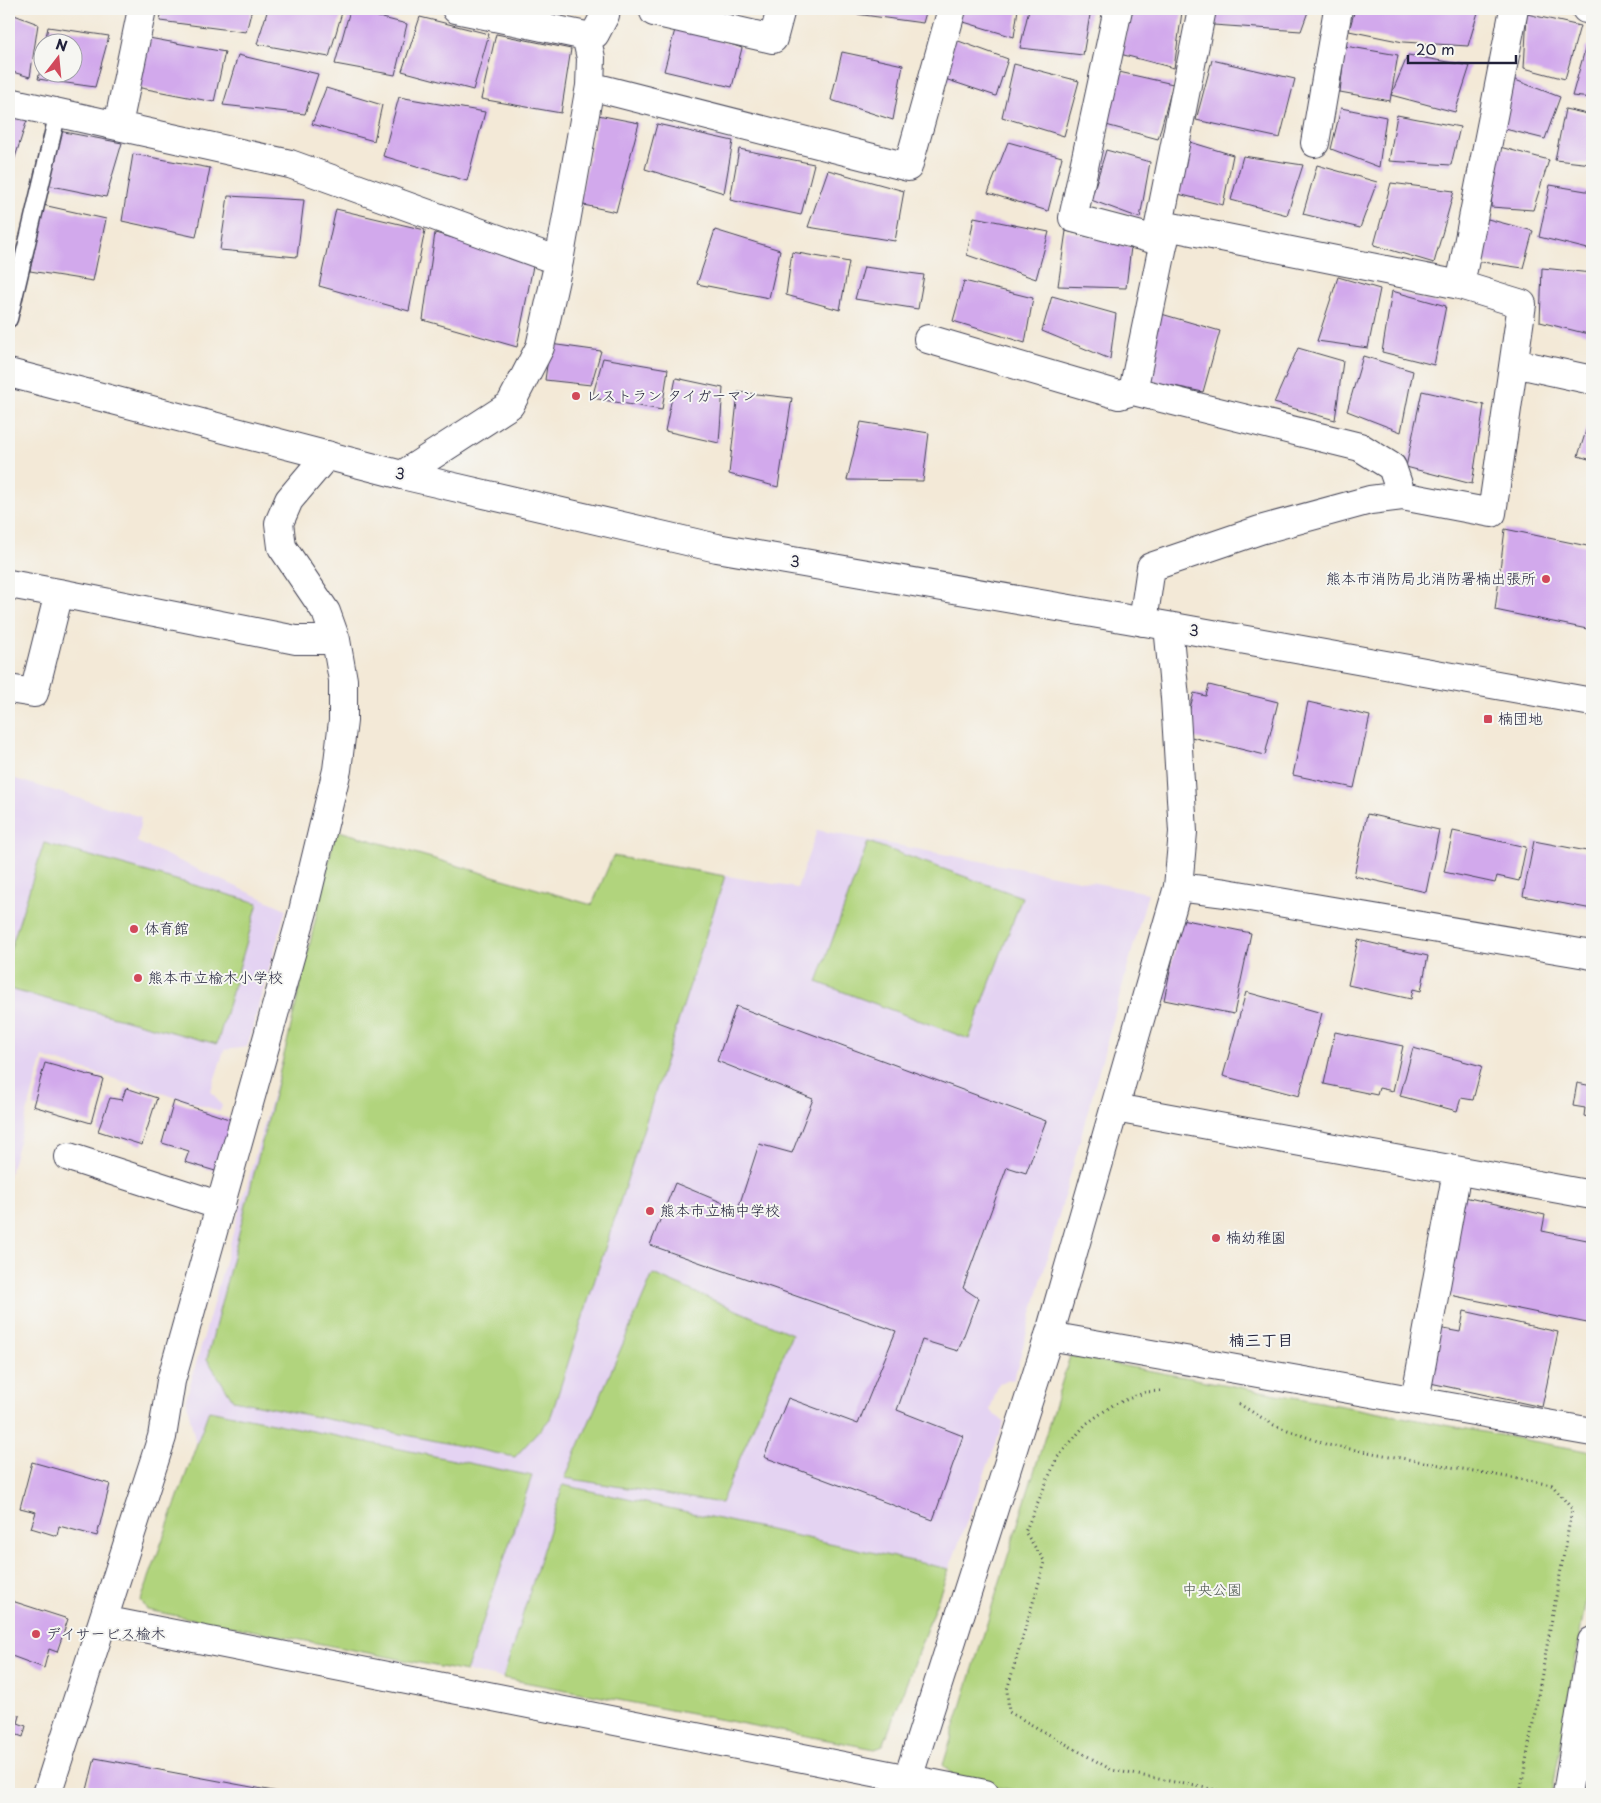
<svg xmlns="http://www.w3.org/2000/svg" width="1601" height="1803" viewBox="0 0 1601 1803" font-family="'Playpen Sans','Klee One',sans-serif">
<rect width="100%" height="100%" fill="#f6f6f2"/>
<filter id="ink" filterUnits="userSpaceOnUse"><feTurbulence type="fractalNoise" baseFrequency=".02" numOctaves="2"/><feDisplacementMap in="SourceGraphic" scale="10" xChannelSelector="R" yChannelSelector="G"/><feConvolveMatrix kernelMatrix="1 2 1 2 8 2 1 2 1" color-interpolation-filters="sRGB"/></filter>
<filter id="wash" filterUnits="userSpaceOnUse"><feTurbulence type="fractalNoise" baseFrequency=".0096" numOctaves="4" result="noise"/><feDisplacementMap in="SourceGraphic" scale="20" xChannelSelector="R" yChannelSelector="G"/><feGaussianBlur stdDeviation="1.12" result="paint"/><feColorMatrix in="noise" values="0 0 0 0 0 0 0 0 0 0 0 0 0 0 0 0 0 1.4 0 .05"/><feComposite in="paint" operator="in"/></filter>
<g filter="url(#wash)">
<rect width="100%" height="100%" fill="#f3e9d7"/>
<!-- built -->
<path fill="#e4d3f2" d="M9,777l132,40 -4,25 149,67 -39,138 -23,3 -13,41 11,15 -2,5 -177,-54 -34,119z
M336,830l256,75 21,-49 184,32 20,-58 331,63 -134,486 -15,4 -9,27 14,12 -121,324 -8,3 -728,-139 -6,-10 55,-155 -10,-46 101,-356z"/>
<!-- green -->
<path fill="#b1d47d" stroke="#6a7b5c" d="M336,830l256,75 21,-49 112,20 -175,543 -35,38 -282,-57 -26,-41 80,-316z
M868,842l154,55 -53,142 -152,-57z
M44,843l214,60 -41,141 -208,-55v-35z
M653,1274l139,60 -71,169 -156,-25z
M1070,1356l522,96v113l-40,229h-518l-77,-14 -14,-15z
M209,1410l323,66 -66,196 -319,-62 -6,-10z
M563,1485l386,84 -66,177 -8,3 -372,-71z"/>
<g id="blocks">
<!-- building -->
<path fill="#d2a9ec" d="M162,9h90l-6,23 -86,-11z
M268,9h75l-14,48 -72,-13z
M857,9h70l-4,14 -67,-9z
M960,9h58l-4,28 -57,-17z
M1029,9h62l-8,46 -63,-7z
M1133,9h35l14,3 -8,56 -54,-14z
M1216,9h93l-8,22 -88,-6z
M1355,9h124l-11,37 -65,-4 -54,-11z
M350,10l57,14 -12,51 -60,-11z
M9,13l29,11 -8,53 -21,-6z
M1527,14l53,12 -15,53 -41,-11z
M420,17l69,17 -16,56 -71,-19z
M676,26l66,22 -10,39 -68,-16z
M48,27l61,9 -14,51 -57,-8 4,-17v10h30v-30h-27z
M496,34l75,15 -10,64 -80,-14z
M149,38l76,14 -11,50 -78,-15z
M953,39l55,20 -12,37 -51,-17z
M1345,46l53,9 -8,46 -50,-9z
M1586,46l6,1v51l-20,-2z
M842,52l61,13 -10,55 -62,-20z
M238,55l80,19 -13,40 -82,-9z
M1408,55l62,11 -15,46 -64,-17z
M1212,60l83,19 -15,59 -84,-18z
M1014,64l65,17 -15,55 -62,-19z
M1119,72l54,12 -15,55 -52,-14z
M1510,78l50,19 -15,42 -44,-11z
M326,88l56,17 -8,36 -62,-17z
M399,97l86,15 -18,69 -84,-25z
M1341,108l45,9 -7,50 -48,-18z
M1565,109l27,6v49l-37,-4z
M598,115l41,8 -23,89 -37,-8z
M1397,115l63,12 -9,38 -62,-4z
M9,117l18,3 -15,47h-3z
M657,124l76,17 -9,52 -79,-24z
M59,131l63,12 -16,54 -59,-12z
M1008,142l54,15 -14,54 -60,-18z
M1190,142l43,13 -10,50 -45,-11z
M1496,146l53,14 -16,50 -42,-3z
M739,149l75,15 -13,51 -71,-15z
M1106,150l44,12 -10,56 -49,-18z
M133,154l77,14 -14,69 -74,-16z
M1243,156l60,9 -16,50 -56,-15z
M1317,165l60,17 -17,46 -57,-14z
M828,170l76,21 -9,50 -87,-14z
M1391,183l63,8 -20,72 -60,-18z
M1550,185l42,7v58l-53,-13z
M228,196l76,4 -7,57 -77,-7z
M43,205l63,14 -13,62 -63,-10z
M336,209l89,21 -16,81 -90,-25z
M974,217l75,15 -13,47 -69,-24z
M1484,218l49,13 -10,37 -48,-7z
M715,230l65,20 -11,48 -72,-14z
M1066,231l65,16 -5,41 -68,-2z
M435,233l99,28 -17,86 -94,-27z
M792,252l57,10 -9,48 -54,-15z
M864,267l60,8 -6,34 -63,-10z
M1542,268l50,5v62l-52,-13z
M1338,277l42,12 -12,59 -51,-7z
M964,281l69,17 -8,45 -72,-22z
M1392,291l54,15 -12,59 -52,-13z
M1052,296l64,18 -6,45 -68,-28z
M1158,313l62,18 -17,61 -58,-12z
M550,344l51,7 -10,34 -46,-5z
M1298,348l45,13 -8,59 -61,-17z
M1363,356l50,15 -12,61 -54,-21z
M603,358l65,11 -6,41 -70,-12z
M676,378l47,10 -4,55 -54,-12z
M1422,391l62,14 -12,79 -66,-17z
M738,392l54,6 -14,89 -49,-13z
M1592,412v48l-14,-4z
M861,422l68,11 -6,48 -76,-1z
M1505,529l87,18v83l-97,-20z
M1209,685l69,17 -13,53 -82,-20 11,-42 12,3z
M1308,702l62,14 -16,72 -61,-13z
M1367,814l72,16 -13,62 -72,-16z
M1453,831l73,16 -7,34 -22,-5 -2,7 -51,-11z
M1534,841l58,11v57l-69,-13z
M1181,919l70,14 -17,81 -70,-14z
M1358,940l70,16 -7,35 -8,-2 -2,10 -63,-14z
M1246,992l76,21 -23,83 -76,-20z
M736,1006l310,115 -20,52 -19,-6 -44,121 15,10 -20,53 -36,-11 -25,70 66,26 -30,84 -169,-63 24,-59 70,26 38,-93 -246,-86 25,-62 63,26 21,-65 33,9 21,-54 -96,-38z
M1335,1032l68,14 -10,45 -14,-3 -2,7 -53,-11z
M1413,1048l69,18 -9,34 -12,-2 -4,13 -57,-15z
M45,1063l58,16 -12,44 -58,-17z
M1577,1083l15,3v32l-8,-2 1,-8 -12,-2z
M126,1088l31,10 -15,47 -44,-14 12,-33 12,2z
M174,1101l64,21 -16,51 -37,-11 4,-11 -27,-8z
M1460,1196l85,19 -3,16 50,10v83l-152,-31z
M1464,1311l94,21 -16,75 -121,-26 12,-54 27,5z
M32,1462l78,22 -13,52 -38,-10 -2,10 -26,-8 5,-16 -16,-4z
M9,1600l59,19 -11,33 -8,-3 -5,19 -35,-13z
M9,1712l11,4 -2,7 8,3 -3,11 -8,-3 -6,17z
M95,1758l189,35v1h-198z"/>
</g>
</g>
<g filter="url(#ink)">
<use href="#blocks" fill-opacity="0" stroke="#414052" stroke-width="1"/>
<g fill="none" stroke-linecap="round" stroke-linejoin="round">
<!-- service casing -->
<g stroke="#414052" stroke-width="19">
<path id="service" d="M9,319l49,-207"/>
</g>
<!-- minor casing -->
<g stroke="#414052" stroke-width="30">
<path id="minor" d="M456,9l130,27 9,-2 10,-19 1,-6
M1118,9l-45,209 91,24
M1586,9l6,1
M654,12l119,27 8,-30
M590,86l318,81 44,-158
M9,102l281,62 269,97
M118,125l24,-116
M1315,143l23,-134
M1156,240l46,-231
M1460,285l54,-276
M928,339l191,56 14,-4 227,56 32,20 10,29
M1514,363l78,17
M1133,391l34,-165 293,59 62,19 -30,209 -90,-17 -32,4 -110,30 -109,37 -8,55
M402,475l108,-70 30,-58 19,-86 31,-175 1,-28 -5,-22
M9,584l50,9
M9,689l25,4 25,-100 237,47h40
M1178,887l48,6 366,62
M1115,1108l477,87
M69,1157l152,49
M1049,1336l543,96
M1415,1400l42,-229
M103,1620l882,174
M47,1794l115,-357 9,-56 132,-470 34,-141 6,-49v-41l-7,-40 -10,-28 -44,-65 -3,-24 10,-23 38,-45
M1567,1794l25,-153"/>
</g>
<!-- tertiary casing -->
<g stroke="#414052" stroke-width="30">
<path id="tertiary" d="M9,373l393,102 315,73 451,78 424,76
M903,1794l146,-458 129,-449 5,-55 -8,-134 -7,-72"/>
</g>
<!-- path -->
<path stroke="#414052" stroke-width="3" stroke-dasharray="1 4" stroke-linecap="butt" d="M1160,1391l-14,1 -33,13 -27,19 -29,34 -32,74 20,30 -38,128 2,22 103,58 125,24
M1239,1404l35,21 54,20 224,40 20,24 -52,285"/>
<!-- service -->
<use href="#service" stroke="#fff" stroke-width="16"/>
<!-- minor -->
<use href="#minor" stroke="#fff" stroke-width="28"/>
<!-- tertiary -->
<use href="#tertiary" stroke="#fff" stroke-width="28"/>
</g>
</g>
<!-- markers -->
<g fill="#d1495b" stroke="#f6f6f2" stroke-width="2">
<circle cx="576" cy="396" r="5"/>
<circle cx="1546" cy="579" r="5"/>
<rect x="1483" y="714" width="10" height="10" rx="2.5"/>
<circle cx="134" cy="929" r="5"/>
<circle cx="138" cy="978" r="5"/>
<circle cx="650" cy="1211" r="5"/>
<circle cx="1216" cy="1238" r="5"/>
<circle cx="36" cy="1634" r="5"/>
</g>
<g text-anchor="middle" stroke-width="4" stroke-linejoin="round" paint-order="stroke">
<!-- poi labels -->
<g font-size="15" fill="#22223b" stroke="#f6f6f2" text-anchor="start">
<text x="586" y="401">レストラン タイガーマン</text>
<text x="1536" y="584" text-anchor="end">熊本市消防局北消防署楠出張所</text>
<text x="1498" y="724">楠団地</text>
<text x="144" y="934">体育館</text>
<text x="148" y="983">熊本市立楡木小学校</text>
<text x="660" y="1216">熊本市立楠中学校</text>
<text x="1226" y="1243">楠幼稚園</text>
<text x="46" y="1639">デイサービス楡木</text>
</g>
<!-- street labels -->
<g font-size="15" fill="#22223b" stroke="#f6f6f2">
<text transform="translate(400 474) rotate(14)" y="5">3</text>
<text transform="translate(795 562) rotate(10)" y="5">3</text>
<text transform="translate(1194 631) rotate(10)" y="5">3</text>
</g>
<!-- park labels -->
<g font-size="15" fill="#4d574f" stroke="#f6f6f2">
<text x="1212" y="1595">中央公園</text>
</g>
<!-- neighbourhood labels -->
<g font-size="16" font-weight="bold" fill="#22223b" stroke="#f6f6f2">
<text x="1261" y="1346">楠三丁目</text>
</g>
</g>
<!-- margin -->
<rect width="1601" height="1803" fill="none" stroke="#f6f6f2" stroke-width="30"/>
<!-- north arrow -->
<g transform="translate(58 58) rotate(16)"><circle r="24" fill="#f6f6f2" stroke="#a1a1a9"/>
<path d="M0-4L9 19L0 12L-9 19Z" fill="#d1495b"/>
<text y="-8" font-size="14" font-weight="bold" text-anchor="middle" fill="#22223b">N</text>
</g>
<!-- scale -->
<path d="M1408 55v8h108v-8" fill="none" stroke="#22223b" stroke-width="2.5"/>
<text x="1416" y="55" font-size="15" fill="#22223b" stroke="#f6f6f2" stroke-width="4" paint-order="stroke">20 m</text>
</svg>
